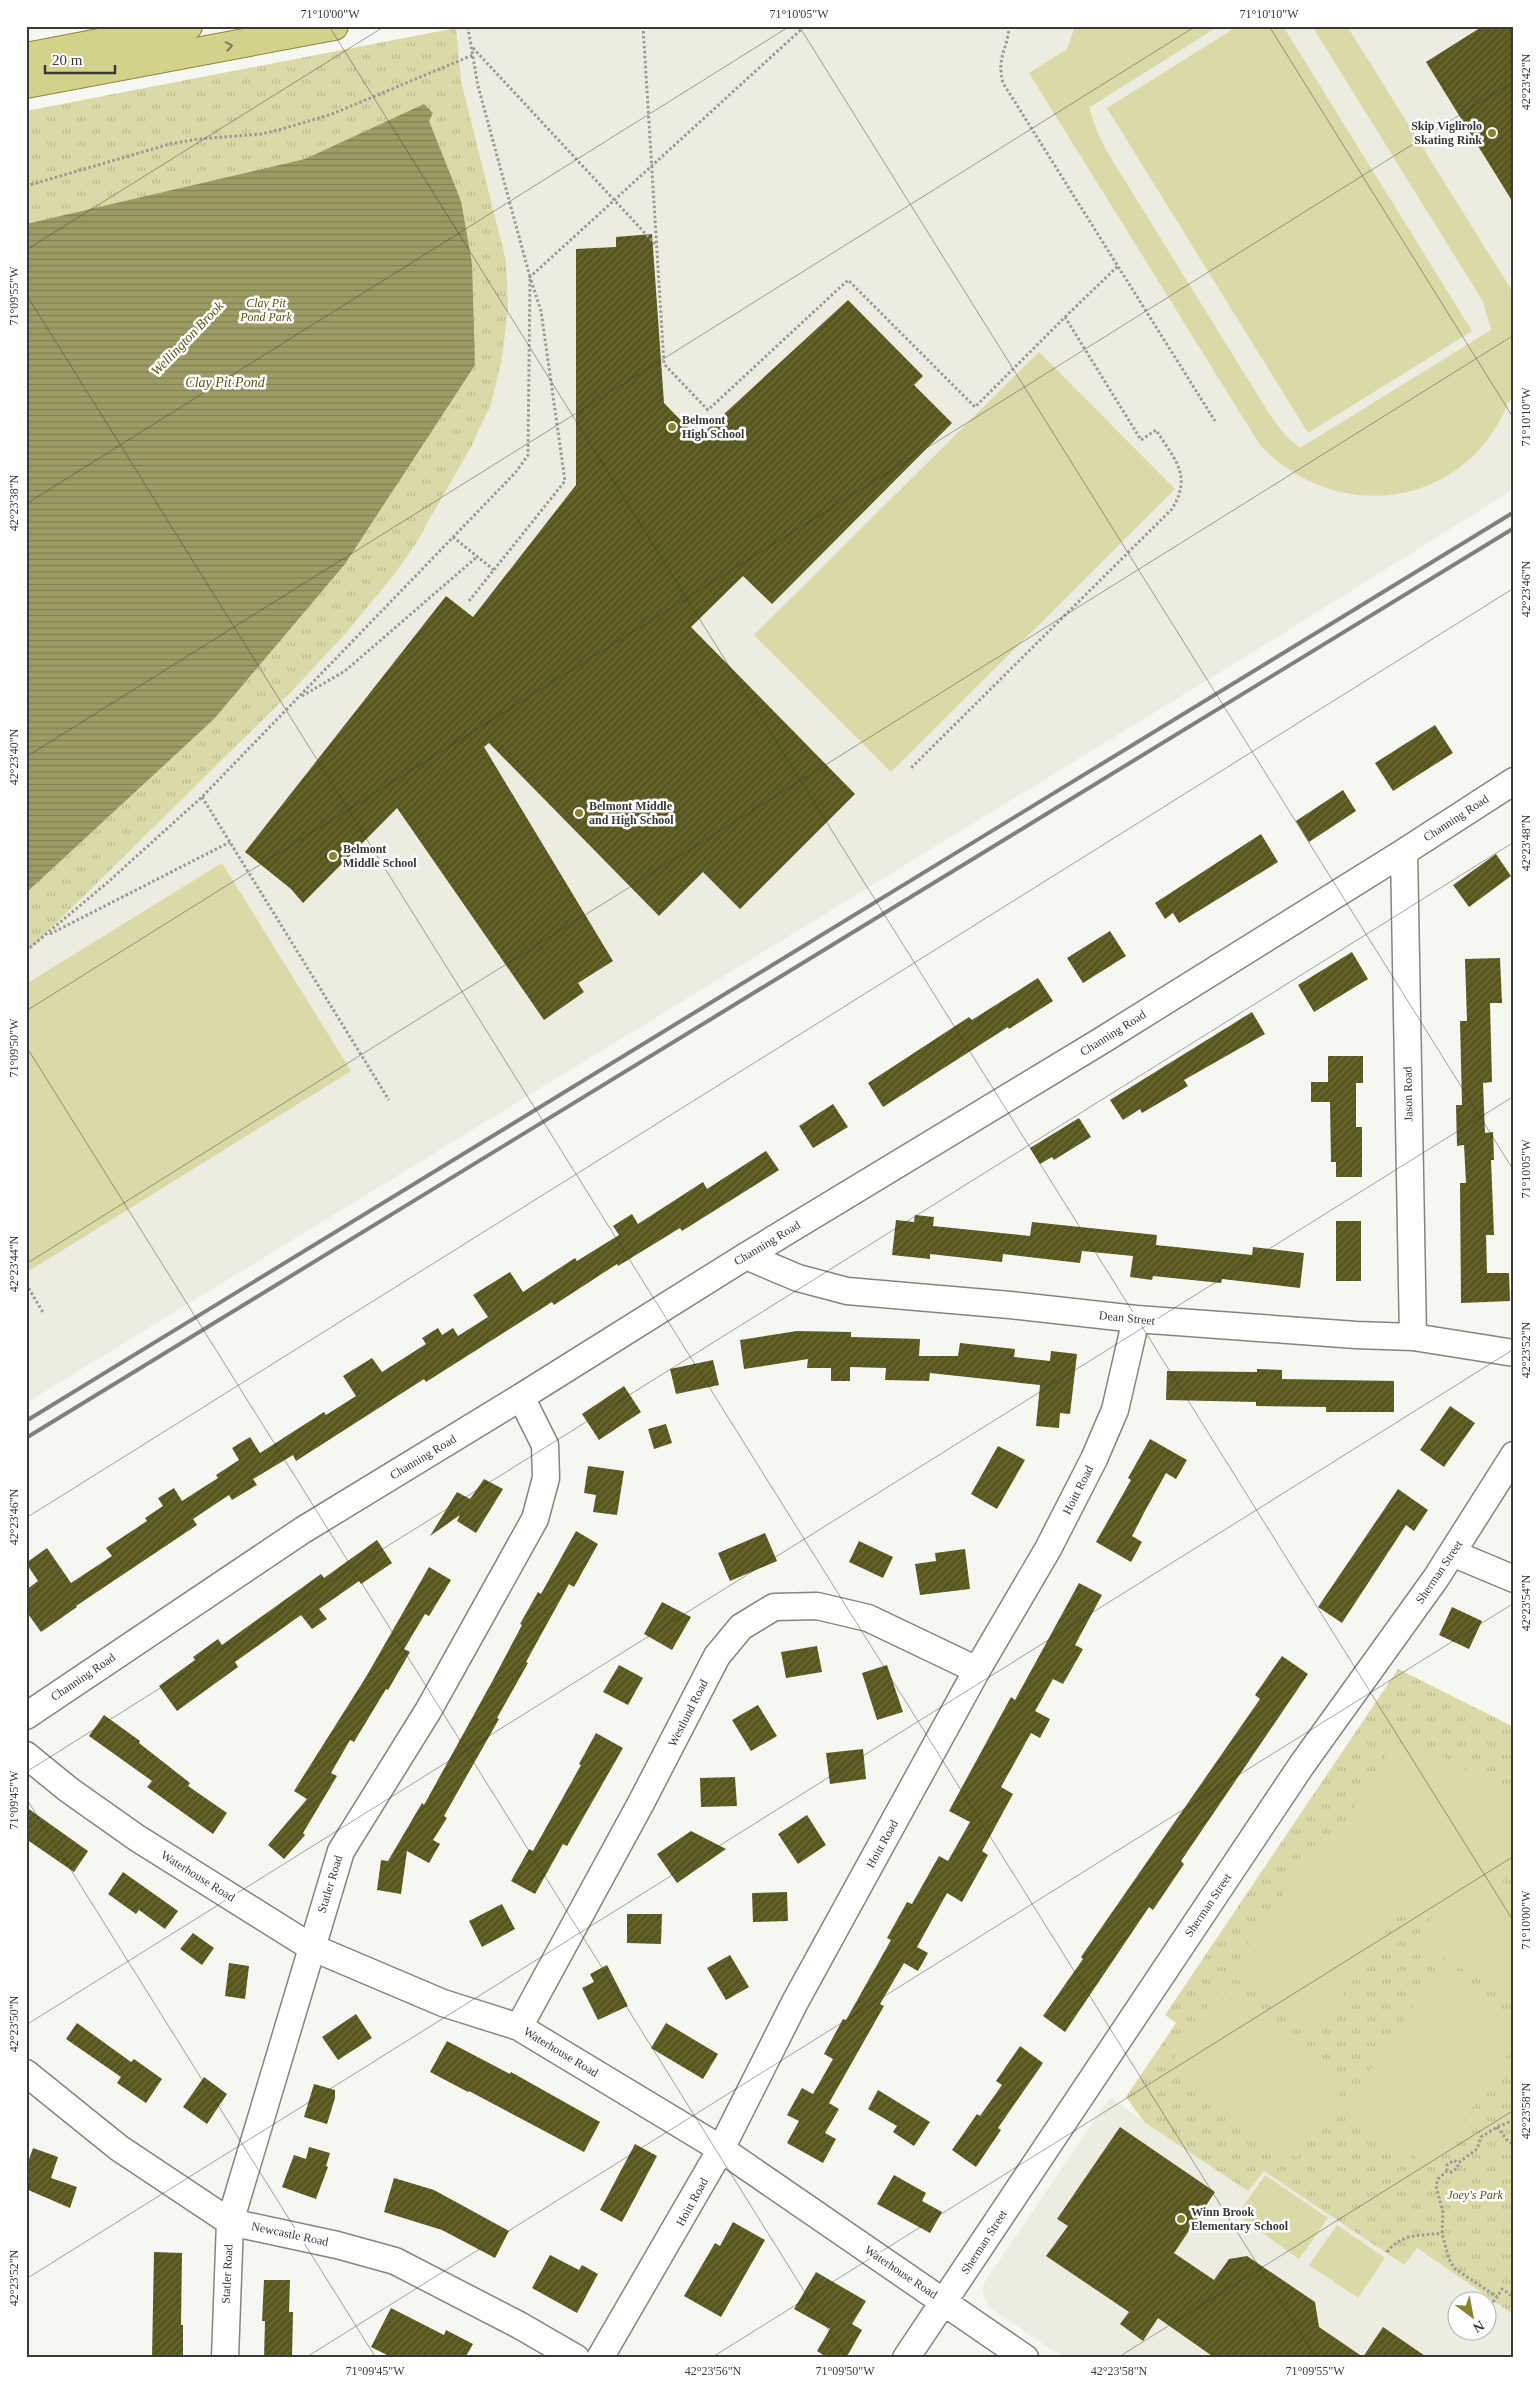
<svg xmlns="http://www.w3.org/2000/svg" width="1540" height="2384" viewBox="0 0 1540 2384" font-family="Georgia,serif">
<defs>
<pattern id="grass-tufts" width="24" height="20" patternUnits="userSpaceOnUse" patternTransform="scale(1.25)"><rect width="24" height="20" fill="#dbd9a7"/><path d="M3 7l-1-3M5 7V3M7 7l1-3M15 17l-1-3M17 17v-4M19 17l1-3" fill="none" stroke="#bdbb90"/></pattern>
<pattern id="water-rules" width="6" height="5" patternUnits="userSpaceOnUse" patternTransform="scale(1.25)"><rect width="6" height="5" fill="#9e9c64"/><path d="M0 2.5h6" fill="none" stroke="#828053"/></pattern>
<pattern id="building-hatch" width="6" height="6" patternUnits="userSpaceOnUse" patternTransform="scale(1.25)"><rect width="6" height="6" fill="#58551d"/><path d="M-1 1l2-2M0 6l6-6M5 7l2-2" fill="none" stroke="#6e6b3e"/></pattern>
</defs>
<rect width="100%" height="100%" fill="#f7f7f1"/>
<!-- built -->
<path fill="#edece0" fill-rule="evenodd" d="M465,26h1049v463l-261,163 -1227,751v-450l267,-263 100,-114 40,-61 37,-66 21,-45 -35,-376z
M1110,2097l34,25 104,69 16,-21 139,95 13,-17 98,67v43h-450l-75,-51 -7,-16 2,-8zM1458,2302h30v30h-30z"/>
<!-- grass -->
<path fill="url(#grass-tufts)" d="M456,28l5,53 45,180 2,47 -6,50 -11,46 -21,45 -55,96 -22,31 -49,59 -51,55 -267,263v-842z
M1398,1669l116,58v588l-97,-67 -13,17 -140,-94 -16,20 -104,-69 -18,-25 50,-74 -11,-8z"/>
<!-- pitch -->
<path fill="#dbd9a7" d="M1075,26h144l-129,81v4l8,23 8,16 164,265 15,20 15,13 191,-118 -8,-28 -9,-15 -162,-261h35l167,268v104l-5,3c-42,107 -172,126 -249,44l-231,-372 38,-24z
M1238,26h45l189,305 -164,102 -201,-325z
M1039,352l136,137 -284,283 -137,-137z
M222,863l129,208 -322,200 -3,-4v-283z
M1414,1740l96,55 4,-6v86l-3,-1 -9,7 12,7v113l-97,-60 20,-32 -39,3 -80,121 -89,-59 94,-140 11,6 58,-94z
M1438,1969l76,51v25l-82,123 -89,-58z
M1220,1990l130,89 -54,79 -130,-89z
M1265,2175l63,43 -29,41 -62,-44z
M1337,2225l48,33 -27,40 -49,-33z"/>
<!-- water -->
<path fill="url(#water-rules)" d="M424,104l9,9 -4,8 32,80 11,62 3,102 -130,199 -131,155 -188,174v-669l279,-65z"/>
<!-- building -->
<path fill="url(#building-hatch)" d="M1483,26h31v178l-88,-142z
M652,234l12,169 34,35 150,-138 75,76 -9,9 38,38 -180,181 -29,-28 -52,51 164,167 -115,115 -37,-37 -44,44 -170,-173 -5,4 129,214 -35,22 6,9 -40,28 -147,-212 -94,95 -12,-14 -46,-37 201,-256 27,21 103,-132v-236l40,-2v-10z
M1435,725l18,28 -60,38 -18,-28z
M1343,790l13,21 -47,31 -13,-21z
M1261,834l17,28 -99,61 -6,-10 -8,6 -10,-16z
M1496,854l15,22 -42,31 -16,-22z
M1110,931l16,25 -43,27 -16,-25z
M1352,952l16,27 -54,33 -16,-27z
M1500,958l2,45h-12l2,79 -9,1 2,50 8,-1 1,28h-3l3,75h-8l1,38h22l1,28 -49,2 -1,-120h6l-2,-38 -7,1 -1,-41h6l-2,-84h7l-2,-62z
M1038,978l15,23 -44,28 -1,-2 -125,80 -15,-24 101,-66 3,3z
M1252,1012l13,22 -81,46 4,6 -46,27 -2,-4 -17,11 -13,-20z
M1328,1056h35v27h-7v44h6v50h-26v-15h-5l-1,-60h-19v-20h17z
M833,1104l15,23 -35,21 -14,-22z
M1079,1118l12,19 -37,23 -2,-3 -12,7 -10,-16z
M766,1151l13,19 -97,61 -2,-3 -62,38 -1,-2 -63,41 -2,-3 -126,80 -2,-3 -128,82 -3,-6 -40,24 4,6 -25,15 -3,-5 -36,24 4,6 -121,81 1,1 -36,25 -15,-21v-21l12,-9 -12,-18 21,-15 24,35 41,-27 -6,-8 41,-27 -2,-3 18,-12 -5,-8 16,-10 8,13 36,-23 -2,-3 23,-15 -7,-12 18,-11 10,16 64,-41 2,3 30,-19 -13,-20 29,-18 10,14 44,-28 -4,-6 16,-10 4,7 11,-7 5,8 30,-19 -15,-22 37,-23 13,20 52,-34 2,3 42,-26 -6,-9 19,-12 6,10 65,-42 4,7z
M915,1215l19,2 -1,9 97,10 2,-14 125,13 -1,10 96,10 1,-8 51,6 -4,35 -78,-9 -1,4 -68,-7 -1,4 -22,-3 3,-21 -51,-5 -2,12 -77,-9 -1,8 -72,-8v5l-38,-4 4,-35 18,2z
M1336,1221h25v60h-25z
M797,1331l54,1v5l69,2 -1,17h39l2,-13 55,6 -1,8 36,4 1,-10 26,3 -7,60 -10,-1 -1,15 -23,-2 4,-41 -110,-12 -1,8 -44,-1 1,-12 -36,-1v14h-19v-13h-24l1,-9 -64,10 -4,-29z
M713,1360l6,25 -43,9 -6,-25z
M1257,1369l25,1v9l112,2v31h-68v-5l-70,-1v-4l-90,-2 1,-29 90,1z
M624,1386l17,26 -42,28 -17,-26z
M1450,1406l25,17 -31,44 -24,-17z
M666,1424l6,19 -18,6 -6,-20z
M1150,1439l37,21 -11,19 -10,-6 -20,36 -14,27 10,6 -11,20 -35,-20 35,-62 -3,-2z
M998,1446l27,14 -28,49 -26,-15z
M588,1466l36,5 -7,44 -24,-3 3,-17 -12,-2z
M484,1479l19,10 -27,44 -19,-12 3,-6 -30,21 27,-44 13,7z
M1398,1489l30,21 -14,21 -8,-6 -64,98 -24,-16z
M576,1531l22,13 -24,43 -5,-3 -43,78 2,1 -31,55 2,1 -55,97 3,2 -14,22 7,4 -11,19 -22,-12 -6,43 -24,-4 4,-30 7,1 34,-58 2,2 69,-125 29,-55 -2,-1 18,-32 3,2z
M765,1533l12,28 -47,20 -12,-28z
M377,1540l15,23 -31,21 -2,-3 -40,28 8,10 -15,10 -11,-14 -66,47 3,5 -61,44 -18,-25 36,-26 -2,-3 25,-18 4,6 99,-71 3,4z
M859,1541l34,16 -10,21 -34,-16z
M965,1549l5,40 -50,6 -5,-31 21,-3 -1,-8z
M429,1567l22,13 -22,36 -4,-2 -21,35 6,3 -22,38 -2,-1 -32,53 -4,-2 -19,33 6,3 -34,57 2,2 -21,24 -16,-14 39,-46 -13,-8 72,-114z
M1079,1583l23,12 -27,50 8,4 -20,35 -10,-5 -18,32 15,8 -10,19 -9,-5 -30,54 12,7 -31,57 6,4 -26,47 -15,-9 -30,54 11,6 -10,18 -14,-8 -24,41 4,2 -55,97 10,6 -14,24 11,6 -13,24 -36,-20 12,-22 -12,-6 15,-27 11,6 20,-35 -9,-5 19,-35 3,1 45,-80 -4,-2 20,-36 5,2 27,-48 9,5 22,-39 -21,-11 62,-114 4,3z
M662,1602l29,15 -19,33 -28,-16z
M1452,1607l30,14 -13,28 -30,-14z
M817,1646l5,26 -36,6 -5,-26z
M1282,1656l26,18 -127,187 3,3 -31,46 -4,-3 -84,125 -22,-16 40,-57 -2,-2 179,-258 -5,-4z
M619,1665l24,13 -15,27 -25,-13z
M887,1665l16,47 -26,8 -15,-47z
M758,1705l19,31 -26,15 -19,-31z
M104,1715l36,26 -1,2 51,40 -2,3 39,27 -14,21 -66,-47 5,-6 -63,-45z
M596,1733l27,15 -56,98 -4,-2 -28,50 -24,-13 18,-32 4,2 48,-86 -2,-1z
M863,1749l3,30 -36,5 -4,-31z
M735,1777l2,29 -36,1 -1,-29z
M26,1807l62,44 -14,21 -48,-33z
M807,1815l19,30 -28,19 -20,-30z
M691,1831l35,18 -49,34 -20,-29z
M123,1872l55,39 -13,18 -26,-19 -3,4 -28,-20z
M787,1892l1,29 -35,1 -1,-29z
M502,1904l13,25 -33,18 -13,-26z
M627,1914h35l-1,30 -34,-1z
M193,1933l21,15 -12,17 -22,-16z
M730,1955l19,32 -23,13 -19,-32z
M229,1963l20,3 -4,33 -20,-3z
M607,1965l21,41 -30,14 -16,-32 12,-6 -4,-8z
M356,2014l16,24 -34,22 -16,-23z
M77,2023l54,39 3,-3 28,20 -16,24 -29,-20 4,-6 -55,-38z
M666,2023l52,31 -15,25 -52,-31z
M447,2041l63,33 1,-2 89,50 -16,30 -115,-61 -1,1 -38,-20z
M1020,2046l23,17 -45,65 3,2 -25,37 -24,-17 25,-36 3,2 22,-31 -6,-4z
M204,2077l23,17 -20,30 -24,-17z
M314,2084l21,6v8l-8,26 -23,-7z
M878,2090l52,32 -16,24 -21,-14 4,-6 -29,-17z
M1120,2127l95,65 -41,61 40,27 15,-21 18,-3 68,46 4,25 44,30 20,-30 45,31h-213l-57,-40 -15,23 -23,-17 9,-12 -83,-56 22,-30 -11,-7z
M635,2144l22,12 -35,66 -22,-12z
M309,2147l21,6 -4,13 2,1 -12,32 -34,-12 12,-32 12,4z
M33,2148l25,9 -7,21 26,9 -7,21 -44,-19v-21z
M894,2175l32,18 -4,8 20,11 -12,21 -53,-29z
M394,2178l40,12 75,41 -14,27 -53,-28 -58,-18z
M733,2222l32,18 -44,77 -37,-21 31,-53 5,3z
M154,2252l28,1 -1,72h2v33h-31z
M550,2255l29,15 3,-5 16,9 -21,39 -45,-25z
M816,2272l50,29 -14,23 10,6 -16,28h-18l-11,-7 13,-22 -36,-20z
M264,2280h26l-1,32h4l-1,46h-28l1,-37h-3z
M391,2308l53,27 2,-5 27,14 -8,14h-72l-22,-11z"/>
<g fill="none" stroke-linecap="round" stroke-linejoin="round">
<!-- minor casing -->
<g stroke="#858580" stroke-width="29">
<path id="minor" d="M1404,852l9,485
M746,1256l52,22 49,13 163,14 126,14 220,16 57,2 101,16
M1452,1553l62,26
M26,1716l277,-186 218,-133 225,-141 355,-215 303,-189 110,-71
M26,1755l43,35 68,48 174,109 132,56 76,24 202,122 304,209
M519,2027l122,-224 76,-147 24,-29 33,-20 43,-1 51,12 109,52
M26,2073l93,75 111,74 107,23 58,16 124,64 57,33
M225,2358l5,-136 111,-371 87,-140 107,-192 11,-41 -1,-33 -24,-48
M600,2358l121,-209 74,-147 182,-332 71,-121 46,-90 21,-49 21,-91
M906,2358l395,-592 135,-188 78,-123"/>
</g>
<!-- major casing -->
<g stroke="#8c883a" stroke-width="30">
<path id="major" d="M26,57l162,-31
M26,84l308,-58"/>
</g>
<!-- path -->
<path stroke="#9a9a96" stroke-width="3" stroke-dasharray="2.5 2.5" stroke-linecap="butt" d="M643,26l21,338 44,46 140,-130 127,127 90,-90 76,123 15,-10c18,29 37,45 16,79l-262,260
M1009,26c-1,24 -13,30 -6,57l212,338
M473,48l183,197
M26,186l144,-42 28,-5 63,-5 21,-5 50,-15 141,-59
M1065,317l53,-51
M453,537l41,33
M469,601l96,-120 -24,-170 -11,-34 275,-251
M302,696l43,-25 133,-115
M202,797l187,303
M50,934l180,-92
M26,951l82,-69 94,-85 314,-325 12,-17 2,-178 -52,-191 -10,-58
M26,1284l18,30
M1514,2120l-17,7 -16,10 -4,12 -19,14v4l-6,5 -5,-1 -9,8 -2,7 7,27 -1,20 7,26 5,9 43,29 5,-8 12,8
M1497,2127l10,13 7,5
M1447,2171v-6l7,-5 4,3
M1387,2252c15,-19 33,-16 55,-19
M1493,2302l4,-5"/>
<!-- minor -->
<use href="#minor" stroke="#fff" stroke-width="26"/>
<!-- major -->
<use href="#major" stroke="#d4d18a" stroke-width="28"/>
<!-- rail -->
<path stroke="#80807c" stroke-width="4" d="M26,1421l1488,-909
M26,1438l1488,-910"/>
</g>
<!-- one-way arrows -->
<defs><path id="oneway-chevron" d="M-2-3.5L2.5 0L-2 3.5" fill="none" stroke-width="1.6" stroke-linecap="round" stroke-linejoin="round" transform="scale(1.25)"/></defs>
<use stroke="#7f7d5c" href="#oneway-chevron" transform="translate(229 46) rotate(-11)"/>
<!-- ticks -->
<path fill="none" stroke="#393937" stroke-width="1" stroke-opacity="0.45" d="M329,26l1185,1896M799,26l715,1145M1269,26l245,393M26,250l359,-224M26,294l1290,2064M26,504l764,-478M26,757l1170,-731M26,1011l1488,-930M26,1046l820,1312M26,1264l1488,-929M26,1518l1488,-930M26,1772l1488,-930M26,1798l350,560M26,2025l1488,-929M26,2279l1488,-930M305,2358l1209,-755M711,2358l803,-502M1117,2358l397,-248"/>
<!-- markers -->
<g fill="#88842c" stroke="#fff" stroke-width="2">
<circle cx="1492" cy="133" r="5"/>
<circle cx="672" cy="427" r="5"/>
<circle cx="579" cy="813" r="5"/>
<circle cx="333" cy="856" r="5"/>
<circle cx="1181" cy="2219" r="5"/>
</g>
<g text-anchor="middle" stroke-width="5" stroke-linejoin="round" paint-order="stroke">
<!-- poi labels -->
<g font-size="12" font-weight="bold" fill="#393937" stroke="#fff" text-anchor="start">
<text x="1482" y="130" text-anchor="end">Skip Viglirolo<tspan x="1482" dy="14">Skating Rink</tspan></text>
<text x="682" y="424">Belmont<tspan x="682" dy="14">High School</tspan></text>
<text x="589" y="810">Belmont Middle<tspan x="589" dy="14">and High School</tspan></text>
<text x="343" y="853">Belmont<tspan x="343" dy="14">Middle School</tspan></text>
<text x="1191" y="2216">Winn Brook<tspan x="1191" dy="14">Elementary School</tspan></text>
</g>
<!-- park labels -->
<g font-size="12" font-style="italic" fill="#56520e" stroke="#fff">
<text x="266" y="307">Clay Pit<tspan x="266" dy="14">Pond Park</tspan></text>
<text x="1475" y="2199">Joey's Park</text>
</g>
<!-- street labels -->
<g font-size="12" fill="#393937" stroke="#fff">
<text transform="translate(1456 818) rotate(-33)" y="4">Channing Road</text>
<text transform="translate(1113 1033) rotate(-32)" y="4">Channing Road</text>
<text transform="translate(1408 1094) rotate(-91)" y="4">Jason Road</text>
<text transform="translate(767 1243) rotate(-31)" y="4">Channing Road</text>
<text transform="translate(1127 1318) rotate(6)" y="4">Dean Street</text>
<text transform="translate(423 1457) rotate(-31)" y="4">Channing Road</text>
<text transform="translate(1078 1490) rotate(-63)" y="4">Hoitt Road</text>
<text transform="translate(1439 1572) rotate(-56)" y="4">Sherman Street</text>
<text transform="translate(83 1677) rotate(-34)" y="4">Channing Road</text>
<text transform="translate(688 1713) rotate(-63)" y="4">Westlund Road</text>
<text transform="translate(882 1844) rotate(-61)" y="4">Hoitt Road</text>
<text transform="translate(198 1876) rotate(32)" y="4">Waterhouse Road</text>
<text transform="translate(330 1884) rotate(-73)" y="4">Statler Road</text>
<text transform="translate(1208 1905) rotate(-56)" y="4">Sherman Street</text>
<text transform="translate(561 2052) rotate(31)" y="4">Waterhouse Road</text>
<text transform="translate(692 2202) rotate(-61)" y="4">Hoitt Road</text>
<text transform="translate(290 2234) rotate(12)" y="4">Newcastle Road</text>
<text transform="translate(984 2242) rotate(-57)" y="4">Sherman Street</text>
<text transform="translate(901 2272) rotate(34)" y="4">Waterhouse Road</text>
<text transform="translate(227 2274) rotate(-87)" y="4">Statler Road</text>
</g>
<!-- water labels -->
<g font-size="14" font-style="italic" fill="#5b5715" stroke="#fff">
<text transform="translate(187 338) rotate(-46)" y="5">Wellington Brook</text>
<text x="225" y="387">Clay Pit Pond</text>
</g>
</g>
<!-- border -->
<rect width="1540" height="2384" fill="none" stroke="#ffffff" stroke-width="55"/>
<!-- north arrow -->
<g transform="translate(1472 2316) rotate(148)"><circle r="24" fill="#ffffff" stroke="#b0b0af"/>
<path d="M0-4L9 19L0 12L-9 19Z" fill="#88842c"/>
<text y="-8" font-size="14" font-weight="bold" text-anchor="middle" fill="#393937">N</text>
</g>
<!-- scale -->
<path d="M45 65v8h70v-8" fill="none" stroke="#393937" stroke-width="2.5"/>
<text x="52" y="65" font-size="15" fill="#393937" stroke="#ffffff" stroke-width="4" paint-order="stroke">20 m</text>
<rect x="28" y="28" width="1484" height="2328" fill="none" stroke="#393937" stroke-width="2"/>
<g font-size="12" text-anchor="middle" fill="#393937">
<text x="330" y="18">71°10'00"W</text>
<text x="799" y="18">71°10'05"W</text>
<text x="1269" y="18">71°10'10"W</text>
<text transform="translate(1526 82) rotate(-90)" y="4">42°23'42"N</text>
<text transform="translate(14 296) rotate(-90)" y="4">71°09'55"W</text>
<text transform="translate(1526 417) rotate(-90)" y="4">71°10'10"W</text>
<text transform="translate(14 503) rotate(-90)" y="4">42°23'38"N</text>
<text transform="translate(1526 589) rotate(-90)" y="4">42°23'46"N</text>
<text transform="translate(14 757) rotate(-90)" y="4">42°23'40"N</text>
<text transform="translate(1526 843) rotate(-90)" y="4">42°23'48"N</text>
<text transform="translate(14 1048) rotate(-90)" y="4">71°09'50"W</text>
<text transform="translate(1526 1169) rotate(-90)" y="4">71°10'05"W</text>
<text transform="translate(14 1264) rotate(-90)" y="4">42°23'44"N</text>
<text transform="translate(1526 1350) rotate(-90)" y="4">42°23'52"N</text>
<text transform="translate(14 1517) rotate(-90)" y="4">42°23'46"N</text>
<text transform="translate(1526 1603) rotate(-90)" y="4">42°23'54"N</text>
<text transform="translate(14 1800) rotate(-90)" y="4">71°09'45"W</text>
<text transform="translate(1526 1920) rotate(-90)" y="4">71°10'00"W</text>
<text transform="translate(14 2024) rotate(-90)" y="4">42°23'50"N</text>
<text transform="translate(1526 2111) rotate(-90)" y="4">42°23'58"N</text>
<text transform="translate(14 2278) rotate(-90)" y="4">42°23'52"N</text>
<text x="375" y="2375">71°09'45"W</text>
<text x="713" y="2375">42°23'56"N</text>
<text x="845" y="2375">71°09'50"W</text>
<text x="1119" y="2375">42°23'58"N</text>
<text x="1315" y="2375">71°09'55"W</text>
</g>
</svg>
